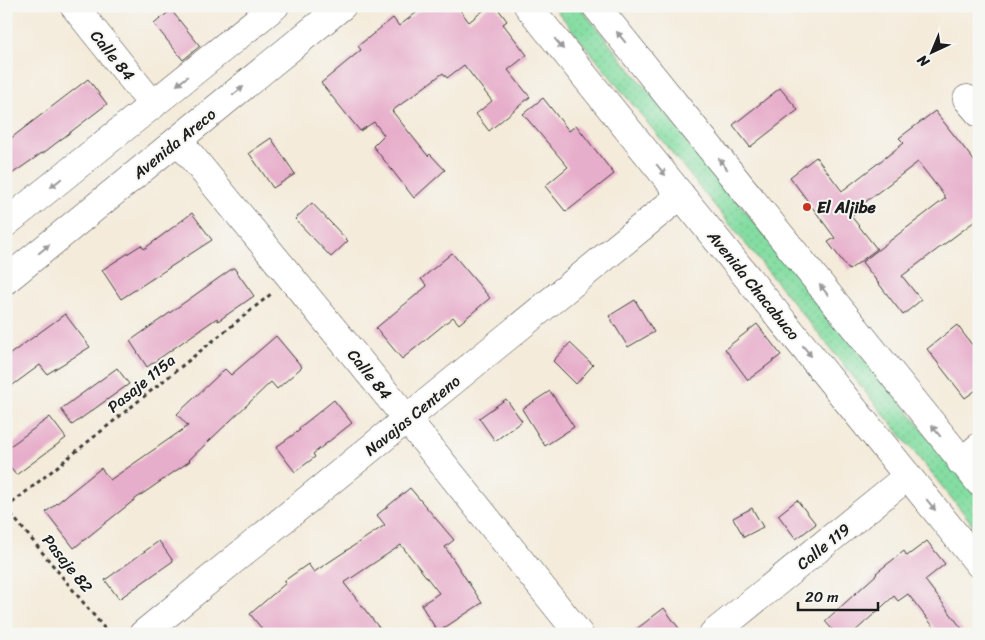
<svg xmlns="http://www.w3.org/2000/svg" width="985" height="640" viewBox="0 0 985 640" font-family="Sriracha,sans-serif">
<defs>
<pattern id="grass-dots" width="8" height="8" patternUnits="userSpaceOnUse" patternTransform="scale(1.25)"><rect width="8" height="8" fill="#84dda2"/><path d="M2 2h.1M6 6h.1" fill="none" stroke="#71bd8b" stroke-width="1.8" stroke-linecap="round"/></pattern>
</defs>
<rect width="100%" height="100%" fill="#f6f6f2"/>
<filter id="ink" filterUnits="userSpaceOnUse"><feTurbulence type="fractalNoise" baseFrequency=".02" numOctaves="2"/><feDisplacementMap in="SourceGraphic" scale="10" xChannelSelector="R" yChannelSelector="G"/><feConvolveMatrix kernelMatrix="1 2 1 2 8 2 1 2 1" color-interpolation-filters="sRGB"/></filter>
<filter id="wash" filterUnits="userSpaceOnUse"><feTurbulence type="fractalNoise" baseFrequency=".0096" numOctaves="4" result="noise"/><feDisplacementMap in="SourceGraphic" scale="20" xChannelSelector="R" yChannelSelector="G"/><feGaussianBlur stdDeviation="1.12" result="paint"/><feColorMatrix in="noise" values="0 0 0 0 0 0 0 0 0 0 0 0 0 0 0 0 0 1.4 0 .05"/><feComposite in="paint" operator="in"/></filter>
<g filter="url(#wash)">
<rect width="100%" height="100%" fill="#f4ebda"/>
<!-- grass -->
<path fill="url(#grass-dots)" stroke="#507c5f" d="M553,6h26l400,493v33z"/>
<g id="blocks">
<!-- building -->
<path fill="#e7aecb" d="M425,6h32l12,16 20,-16h7l11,15 -4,3 24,31 -19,15 22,27 -41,34 -13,-17 16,-13 -28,-36 -17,13 -4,-5 -51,38 36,45 2,-2 15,16 -31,28 -41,-52 11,-11 -10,-13 -14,9 -39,-48 40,-33 -3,-4 35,-28 6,8z
M171,10l29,36 -17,14 -29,-36z
M88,79l19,25 -65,50v-1l-36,25v-36z
M780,88l18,22 -48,37 -17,-22z
M543,98l26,33 7,-6 38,49 -48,38 -21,-26 23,-19 -45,-53z
M935,111l44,56v51l-77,58 19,24 -18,15 -41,-53 84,-64 -28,-36 -54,41 1,2 -14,11 26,33 -28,21 -21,-28 7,-4 -45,-61 26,-20 26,34 62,-48 -5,-5z
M271,138l24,36 -22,14 -24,-35z
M312,203l36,38 -17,16 -36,-38z
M192,213l20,27 -91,59 -19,-29 39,-25 3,4z
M452,253l38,45 -31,26 -6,-7 -51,42 -26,-31 51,-42 -6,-7z
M233,268h1l20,28 -36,25 -1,-3 -70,49 -17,-26z
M635,300l19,32 -26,15 -19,-31z
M65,314l25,33 -43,27 -7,-9 -34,25v-33z
M757,324l24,31 -33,25 -23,-31z
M957,325l22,29v34l-14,10 -38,-49z
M276,336l26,31 -25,22 -6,-7 -82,78 1,1 -52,36 -64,51 -28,-36 55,-44 9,12 78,-54 -11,-12 48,-45 6,6z
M570,343l23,22 -17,19 -23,-23z
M117,368l12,16 -57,41 -11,-16z
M550,391l24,36 -29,19 -23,-37z
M506,399l16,22 -27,20 -16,-23z
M334,400l18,23 -39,31 2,3 -20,15 -19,-25 24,-17 -1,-2z
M50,417l16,21 -50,37 -10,-13v-13z
M410,488l44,52 -9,7 37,56 -44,29 -17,-27 18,-12 -38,-48 -57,38 40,51h-118l-16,-20 36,-31 -2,-2 24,-17 6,8 71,-47 -8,-10z
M797,500l19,24 -20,15 -18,-24z
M752,508l11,19 -19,10 -11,-19z
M159,541l14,20 -54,38 -14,-19z
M927,541l18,23 -20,16 41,54h-27l-31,-40 -10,7 -4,-5 -42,38h-16l-11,-13 52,-47 -1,-1 28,-22 3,5z
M664,608l19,26h-53z"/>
</g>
</g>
<g filter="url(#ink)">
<use href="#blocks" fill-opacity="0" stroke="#3c3b38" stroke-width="1"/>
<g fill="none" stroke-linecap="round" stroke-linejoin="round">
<!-- street casing -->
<g stroke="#3c3b38" stroke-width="29">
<path id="street" d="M74,6l79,99
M967,99l12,14
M178,140l229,279 172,215
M961,462l18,-15
M143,634l538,-439
M713,634l195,-158"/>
</g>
<!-- secondary casing -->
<g stroke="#3c3b38" stroke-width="29">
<path id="secondary" d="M6,223l269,-217
M6,280l336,-274"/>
</g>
<!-- primary casing -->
<g stroke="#3c3b38" stroke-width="29">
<path id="primary" d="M528,6l451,558
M596,6l383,476"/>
</g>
<!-- path -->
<path stroke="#3c3b38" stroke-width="3" stroke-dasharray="4 4" stroke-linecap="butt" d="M6,508l265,-214
M6,508l103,126"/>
<!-- street -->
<use href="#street" stroke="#fff" stroke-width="28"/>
<!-- secondary -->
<use href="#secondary" stroke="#fff" stroke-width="28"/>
<!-- primary -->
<use href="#primary" stroke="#fff" stroke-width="28"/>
</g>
<!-- one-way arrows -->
<defs><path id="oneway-solid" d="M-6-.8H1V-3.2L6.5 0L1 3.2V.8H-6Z" transform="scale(1.25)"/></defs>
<g fill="#999">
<use href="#oneway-solid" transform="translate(621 37) rotate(-129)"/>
<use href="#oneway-solid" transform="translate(559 44) rotate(51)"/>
<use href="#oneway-solid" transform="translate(182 81) rotate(141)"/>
<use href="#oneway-solid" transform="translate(238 91) rotate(-39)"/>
<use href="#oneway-solid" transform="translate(723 164) rotate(-129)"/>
<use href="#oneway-solid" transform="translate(661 170) rotate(51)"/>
<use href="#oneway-solid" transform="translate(56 183) rotate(141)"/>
<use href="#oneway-solid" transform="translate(44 249) rotate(-39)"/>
<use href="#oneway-solid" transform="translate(824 290) rotate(-129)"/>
<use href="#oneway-solid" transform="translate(807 351) rotate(51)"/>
<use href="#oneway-solid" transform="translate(936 431) rotate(-129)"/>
<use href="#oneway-solid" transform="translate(931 505) rotate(51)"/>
</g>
</g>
<!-- markers -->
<circle fill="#c8321e" stroke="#f6f6f2" stroke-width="2" cx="807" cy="207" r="5"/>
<g text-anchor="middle" stroke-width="4" stroke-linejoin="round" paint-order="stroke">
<!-- street labels -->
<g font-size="16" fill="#1c1c1c" stroke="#f6f6f2">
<text transform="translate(113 55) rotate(51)" y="6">Calle 84</text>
<text transform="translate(174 143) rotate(-39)" y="6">Avenida Areco</text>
<text transform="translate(754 285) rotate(51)" y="6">Avenida Chacabuco</text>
<text transform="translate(370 374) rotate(51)" y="6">Calle 84</text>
<text transform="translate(141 383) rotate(-39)" y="6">Pasaje 115a</text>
<text transform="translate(412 415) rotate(-39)" y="6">Navajas Centeno</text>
<text transform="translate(823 546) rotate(-39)" y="6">Calle 119</text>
<text transform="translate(68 563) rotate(51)" y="6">Pasaje 82</text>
</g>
<!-- poi labels -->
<g font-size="16" font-weight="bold" fill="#1c1c1c" stroke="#f6f6f2" text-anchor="start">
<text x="817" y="213">El Aljibe</text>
</g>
</g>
<!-- margin -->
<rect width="985" height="640" fill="none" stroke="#f6f6f2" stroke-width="25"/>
<!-- north arrow -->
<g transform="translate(932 52) rotate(224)" stroke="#f6f6f2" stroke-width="4" paint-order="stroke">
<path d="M0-4L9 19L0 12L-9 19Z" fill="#1c1c1c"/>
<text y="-8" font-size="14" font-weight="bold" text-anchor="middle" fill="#1c1c1c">N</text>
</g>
<!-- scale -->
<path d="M798 602v8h80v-8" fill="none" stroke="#1c1c1c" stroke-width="2.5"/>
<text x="805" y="602" font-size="15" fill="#1c1c1c" stroke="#f6f6f2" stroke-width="4" paint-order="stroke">20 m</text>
</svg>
